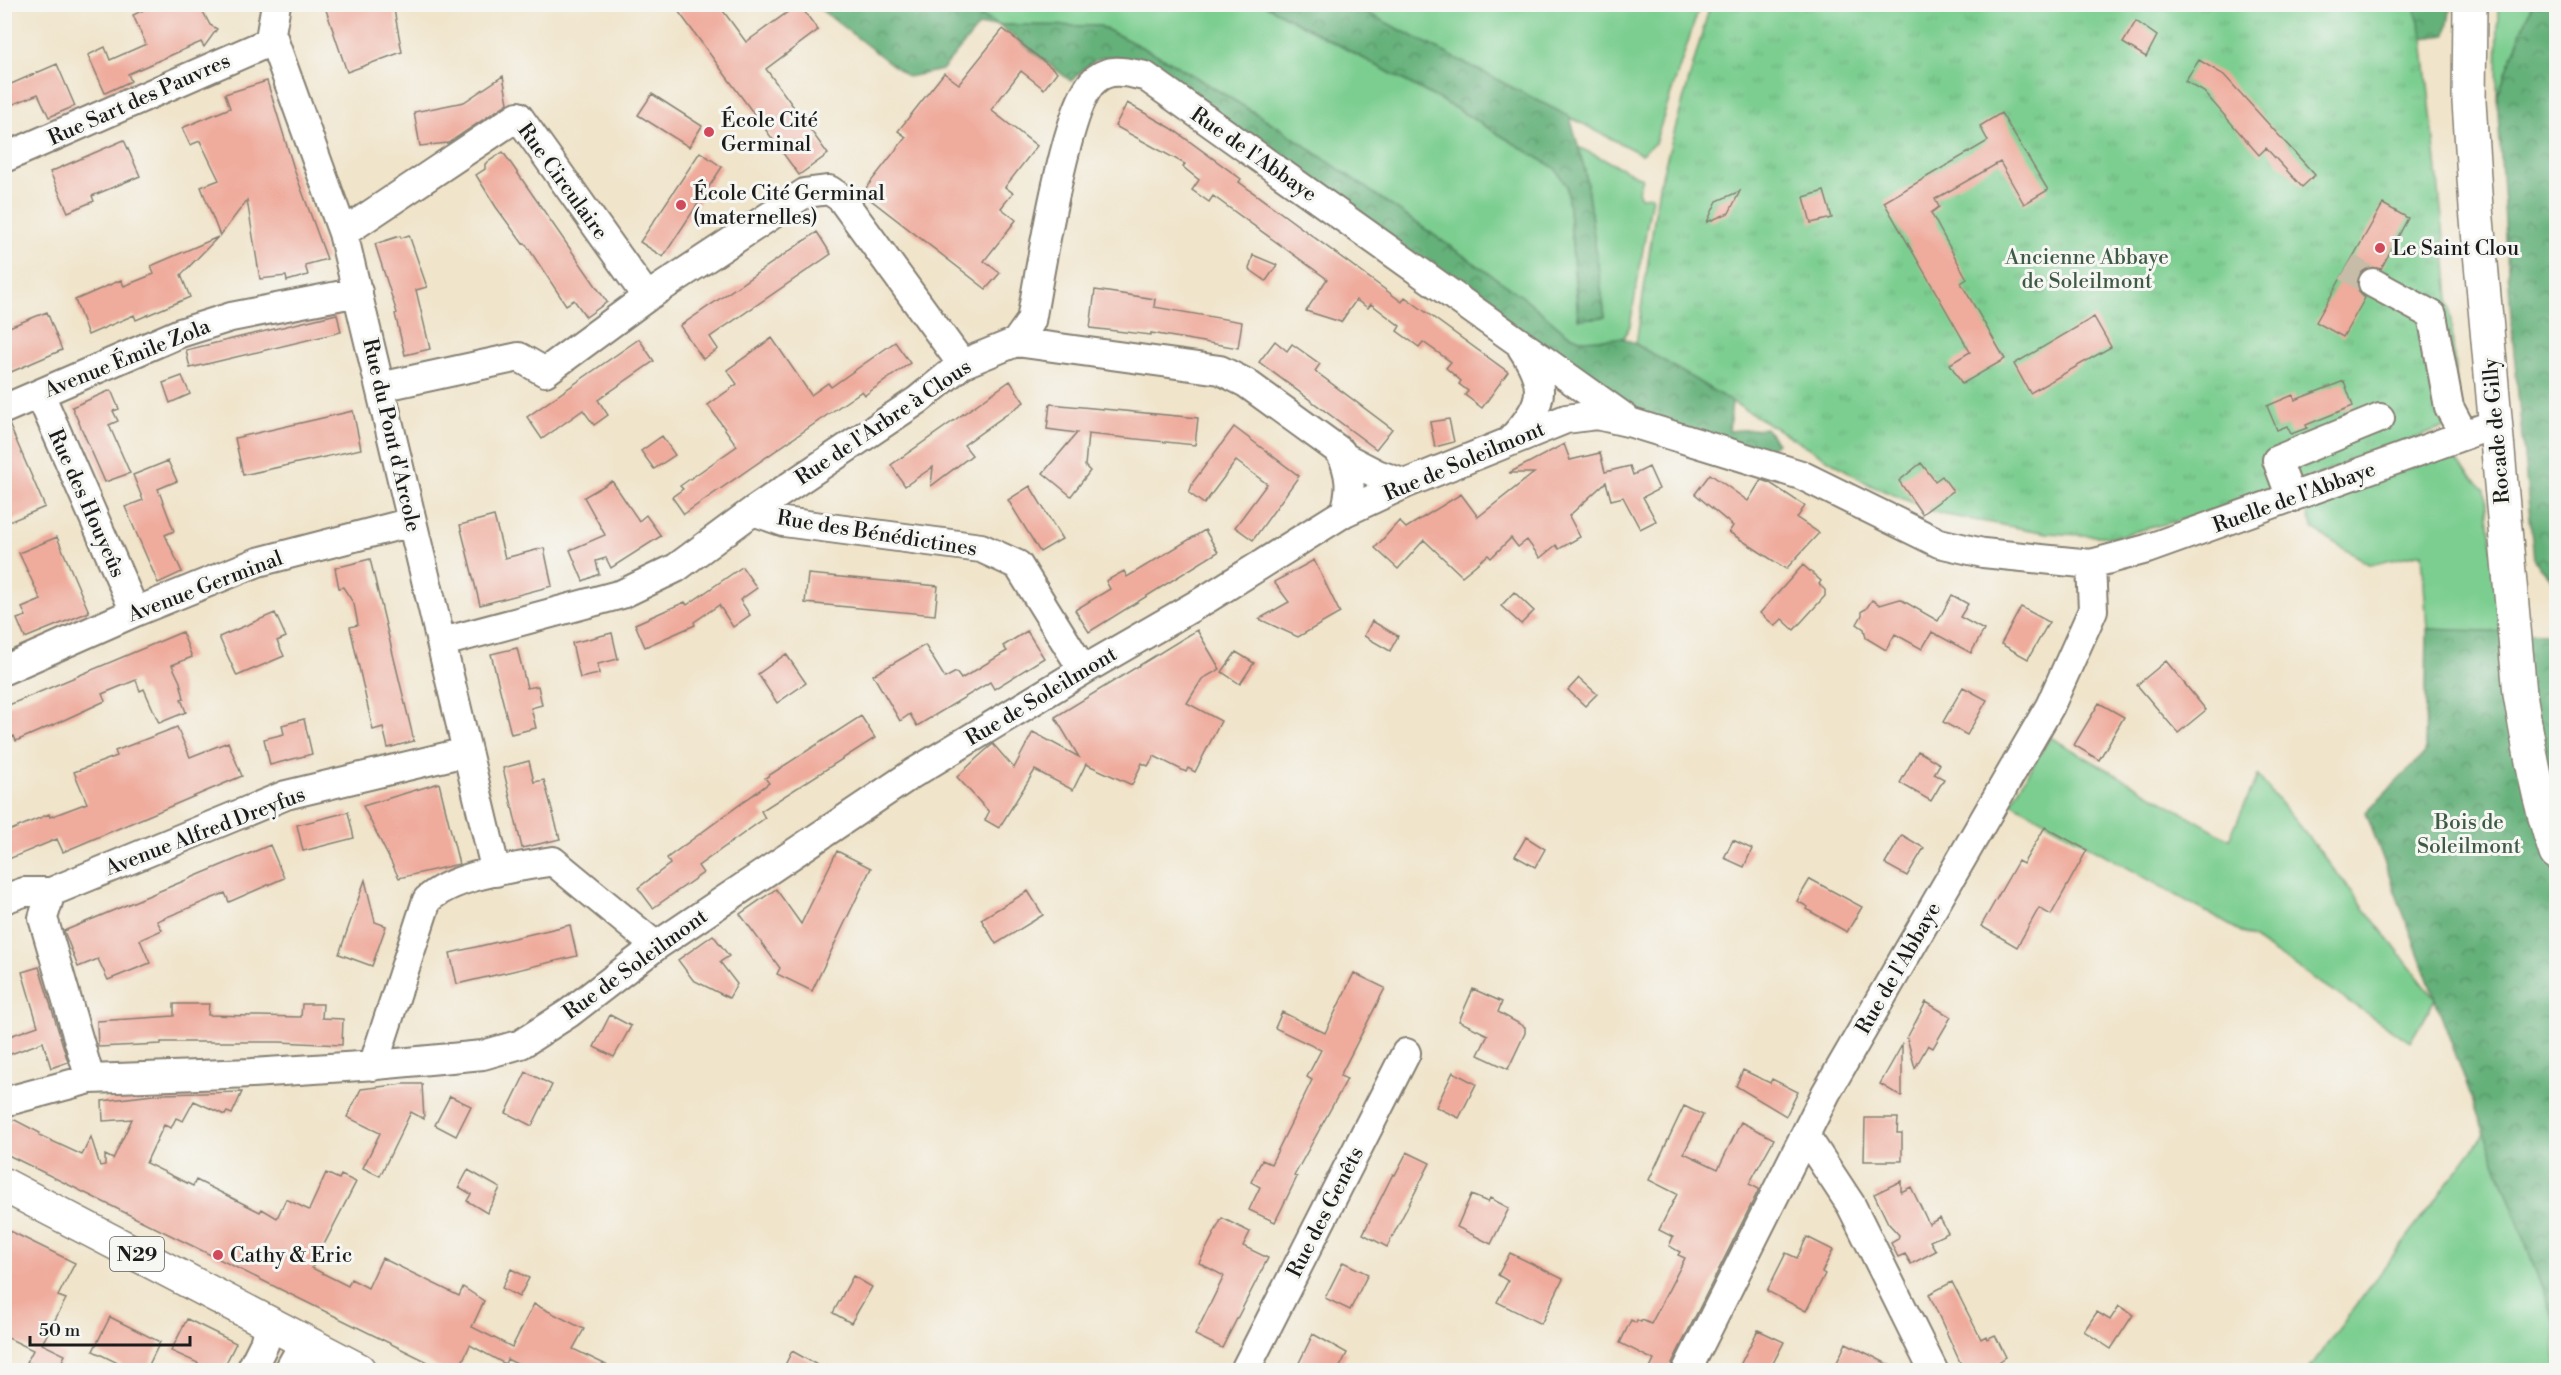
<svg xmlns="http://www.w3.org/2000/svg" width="2561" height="1375" viewBox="0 0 2561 1375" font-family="'Libre Bodoni',serif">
<defs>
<pattern id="forest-crowns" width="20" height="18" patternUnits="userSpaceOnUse" patternTransform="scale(1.5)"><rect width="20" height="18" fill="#65b17a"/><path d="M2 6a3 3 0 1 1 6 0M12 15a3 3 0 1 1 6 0" fill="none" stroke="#528f63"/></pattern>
<pattern id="park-tufts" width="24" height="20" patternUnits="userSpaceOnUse" patternTransform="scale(1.5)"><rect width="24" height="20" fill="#7cce90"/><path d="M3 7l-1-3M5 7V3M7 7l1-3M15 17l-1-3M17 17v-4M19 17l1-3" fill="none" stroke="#6bb07c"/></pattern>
</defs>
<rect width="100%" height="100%" fill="#f6f6f2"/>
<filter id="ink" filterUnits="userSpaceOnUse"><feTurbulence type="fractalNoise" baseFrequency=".0167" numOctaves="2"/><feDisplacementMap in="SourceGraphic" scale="12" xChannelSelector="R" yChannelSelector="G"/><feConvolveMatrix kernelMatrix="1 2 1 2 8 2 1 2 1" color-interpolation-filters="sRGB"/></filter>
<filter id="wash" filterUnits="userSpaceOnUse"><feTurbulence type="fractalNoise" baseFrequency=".008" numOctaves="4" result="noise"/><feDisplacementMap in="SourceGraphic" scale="24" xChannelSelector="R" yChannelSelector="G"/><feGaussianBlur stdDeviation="1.35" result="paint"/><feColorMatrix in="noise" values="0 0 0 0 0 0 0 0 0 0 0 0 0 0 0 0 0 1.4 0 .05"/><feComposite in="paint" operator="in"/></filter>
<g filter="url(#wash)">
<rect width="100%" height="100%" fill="#f0e4ca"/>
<!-- grass -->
<path fill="#7cce90" stroke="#4c7556" stroke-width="1.5" d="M962,5h303l190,103 100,60 12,18 11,133 27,-2 -20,-146 -7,-24 64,31 -4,13 3,6 11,-1 -22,130 -7,12 -41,2 -16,-7 -40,-34 -248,-172 -109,-66 -69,-35 -102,-1z
M1352,5h348l-45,138 -14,11z
M2498,5h34l-35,92z
M2449,454l36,36 17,143 -75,-4 -5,-76 -52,12 -56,-35 -11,-27z
M2050,737l179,102 29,-63 56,68 121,155 -25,43 -156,-103 -243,-137z
M2485,1133l71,192v45h-248z"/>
<!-- forest -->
<path fill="url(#forest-crowns)" stroke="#40664b" stroke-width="1.5" d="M815,5h147l36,20 102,1 69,35 109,66 248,172 40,34 16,7 41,-2 13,6 96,58 -3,29 37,-3 11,15 -12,10 -123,-36 -512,-356c-29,-11 -39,1 -59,20l-73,-56 -19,1 -37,44 -34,7z
M1265,5h87l218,112 15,54 20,146 -26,2 -12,-133 -12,-18 -100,-60z
M2416,5h35l-5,30 -23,3 -7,-26z
M2532,5h24v579l-22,-24 -22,-228 -15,-235z
M2556,625v700l-190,-512 59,-60 2,-124 119,4z"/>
<!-- park -->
<path fill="url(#park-tufts)" stroke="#4c7556" stroke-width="1.5" d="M1710,5h706v7l7,26 20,190 16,189 -11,9 -155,58 -7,-3 -74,31 -98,25 -67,-4 -107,-19 -68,-28 -236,-142 23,-158z"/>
<g id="blocks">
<!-- building -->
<path fill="#efab9c" d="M156,4h43l11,21 7,4 -13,18 -3,-5 -73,32 3,7 -26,12 -17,-38 17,-8 5,13 36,-16 -13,-29z
M324,4h69l9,48 -55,20z
M673,4h45l28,38 53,-38 19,26 -52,39 62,85 -29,21z
M2136,21l21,15 -11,21 -23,-14z
M1003,29l54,43 -13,17 -23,-18 -30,39 46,36 -32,41 8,6 -12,15 15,12 -32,41 16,12 -14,16 -124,-96 44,-56 -8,-6 46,-58 15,11z
M2199,60l25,15 91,100 -13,12 -36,-39 -7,7 -55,-63 -19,-11z
M57,64l18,42 -26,11 -11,-23 -34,14v-21z
M503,76l5,27 -60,40 -28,3 -6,-34 50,-10z
M267,81l28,91 32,87 -22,6 3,10 -21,6 -1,-5 -26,3 -13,-79 -27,36 -19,-49 18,-7 -19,-39 -10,4 -8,-17 48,-20 -5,-14z
M652,94l50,32 -13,21 -51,-32z
M1127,103l44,25 70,51 -2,3 163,120 3,-5 103,75 -26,36 -17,-13 3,-4 -9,-7 2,-3 -15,-13 5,-6 -28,-20 -4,5 -22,-16 3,-5 -29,-22 -3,4 -12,-8 -15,22 -35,-11 21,-32 -114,-83 -4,6 -17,-12 7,-10 -16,-13 2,-3 -70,-38z
M2001,113l47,77 -24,14 -24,-42 -65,37 4,8 -8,6 36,66 -6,4 44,76 -43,25 -12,-20 20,-12 -86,-150 104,-61 -8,-15z
M124,140l16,36 -48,20 2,5 -26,11 -18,-40z
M503,152l104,150 -21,15 -12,-17 -8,5 -41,-62 -2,1 -27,-37 -20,-32 9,-6v-5z
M700,152l22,15 -59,90 -23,-15z
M1740,191l-11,22 -22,9 10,-21z
M1824,191l8,27 -21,5 -7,-26z
M2383,204l25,14 -27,51 -9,-2 -8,2 -5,6 -2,9 2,8 6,6 -22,39 -27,-15z
M817,232l14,22 -121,83 8,12 -15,10 -23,-33z
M409,235l18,52 -11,3 14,59 -25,6 -10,-41 2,-1 -22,-69 25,-8 1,2z
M218,237l-37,38 9,22 -54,23 -2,-5 -46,20 -13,-35 46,-20 3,6 30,-12 -3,-8z
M1253,255l24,10 -11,16 -17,-12z
M1095,290l60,9 -1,8 88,15 -4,26 -87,-15v2l-61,-7z
M47,312l15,38 -58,25v-46z
M337,314l4,18 -151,36 -4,-18z
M2094,317l17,30 -81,46 -16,-29z
M772,338l39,57 17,-12 3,4 64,-45 15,21 -45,32 -3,-4 -178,123 -12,-17 11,-8 -3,-3 57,-40 -29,-41 29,-21 -10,-14z
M639,339l15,22 -56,39 10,15 -14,10 -11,-15 -41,29 -15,-22z
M1275,341l12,10 5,-7 28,20 -5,7 77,58 -16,20 -117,-87z
M182,376l8,18 -20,9 -7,-20z
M1010,381l14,21 -60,43 8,10 -41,31 2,-19 -28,19 -14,-21z
M2344,381l9,25 -47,19 1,3 -16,6 -4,-8 -10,4 -10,-24 26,-11 2,5z
M111,390l8,19 -6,2 5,10 -9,4 21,48 -25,9 -33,-75z
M1050,404l148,14 -3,27 -107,-11 -3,32 5,5 -19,25 -28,-23 34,-40 -30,-4z
M353,411l8,38 -118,26 -8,-37z
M1449,419l5,23 -19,5 -5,-25z
M9,424l36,83 -41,17v-99z
M1234,427l65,49 -46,64 -18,-13 32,-43 -16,-12 -15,-11 -32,43 -15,-11 4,-11z
M662,436l13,19 -21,14 -13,-18z
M1564,444l6,16 30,-7 5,19 25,-6 3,9 16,-8 10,22 -16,8 13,24 -16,8 -17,-32 -12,3 -5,-18 -37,34 11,21 -21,12 -3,-4 -16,13 -13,-18 -9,7 -7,-9 -20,20 -3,-3 -26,21 -38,-36 -26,29 -23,-21 24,-27 7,7 55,-34 17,23 56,-44h-25z
M168,461l9,20 -19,8 16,42 -9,4 17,37 -24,11 -33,-76 18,-7 -10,-25z
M1921,463l14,18 7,-5 11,15 -31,23 -23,-33z
M1710,474l38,27 13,-21 9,3 35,23 -8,12 22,15 -33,36 -57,-37 4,-6 -38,-32z
M612,481l27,40 7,-6 15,21 -50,32 -5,-10 -10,3 3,13 -16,7 -13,-31 35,-15 -21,-38z
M1030,486l32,53 -22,13 -32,-52z
M494,516l11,42 39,-10 8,38 -72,19 -20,-80z
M1205,530l13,22 -129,80 -14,-22 35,-21 -4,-8 18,-10 3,6z
M57,537l32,75 -64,26 -8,-19 9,-3 -4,-8 19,-8 -22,-47z
M370,559l44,182 -26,7 -5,-21 -10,3 -23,-103 8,-2 -4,-21 -11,-17 -4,1 -4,-20z
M1314,560l26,53 -42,24 -39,-18 30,-17 -15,-20z
M1803,565l18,16 -2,3 6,6v6l-31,34 -12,-11 -7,7 -15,-13z
M742,567l15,21 -17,12 10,15 -17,12 -14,-22 -25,17 1,3 -50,22 -10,-23 50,-22 2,3z
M808,574l130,12 -3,29 -130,-12z
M1514,592l20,19 -13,13 -20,-18z
M1952,595l16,9 -8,13 24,13 -13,23 -39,-21 -10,17 -27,-15 -9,16 -20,-12 -2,-9 -7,-5 5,-9v-4l4,-2 6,-9 8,5 20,-6 38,22z
M2021,607l28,15 -21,37 -27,-15z
M275,613l11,24 -9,4 7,15 -47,20 -18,-39z
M1372,621l26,15 -8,15 -26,-15z
M1197,630l23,39 -18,10 -15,24 34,18 -26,51 -7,-4 -2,4 -32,-16 -6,10 -6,-3 -10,22 -46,-21 -13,26 -38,-20 -36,58 -14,-8 4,-8 -32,-35 21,-20 15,-13 21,24 19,-36 46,25 -24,-40z
M1027,631l17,27 -50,31 -4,-7 -73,44 -7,-12 -10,7 -27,-46 52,-30 20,33 11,-6 5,7 46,-28 -4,-5z
M182,632l10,25 -20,8 8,17 4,16 -3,1 5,13 -27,11 -15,-34 -4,2 -4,-11 -34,14 3,7 -52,24 -37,16 -2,-5 -10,4v-33z
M612,633l6,26 -20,5 1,10 -19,4 -8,-35z
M517,648l10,40 11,-2 4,19 -11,3 5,20 -25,6 -20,-80z
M1236,652l18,11 -14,21 -18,-12z
M786,654l20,29 -29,20 -19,-29z
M2166,661l40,49 -28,23 -41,-48z
M1579,678l18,16 -12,12 -17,-16z
M1963,687l24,13 -20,35 -24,-13z
M2099,703l25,14 -25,43 -25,-15z
M861,716l14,22 -114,73 4,7 -67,48 5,7 -50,35 -15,-20 32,-24 -3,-6 102,-75 -4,-5z
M304,719l8,35 -42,11 -6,-26 20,-5 -2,-9z
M177,727l13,30 38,-15 14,34 -179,76 -6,-13 -53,22v-28l45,-19 1,3 37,-14 -13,-31 43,-16 -2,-5z
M1918,751l22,13 -6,10 10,5 -13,22 -31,-18z
M529,761l5,21 10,-2 16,59 -38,9 -19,-80z
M439,783l20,81 -60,14 -36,-72z
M348,812l6,26 -51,13 -6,-26z
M2045,827l42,23 -36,65 -12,-7 -22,39 -36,-21 37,-65 5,3z
M1902,835l22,13 -17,28 -22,-12z
M1526,837l19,12 -10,18 -20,-11z
M1733,840l19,9 -8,18 -20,-9z
M270,845l14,33 -55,24 -4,-9 -68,28 5,9 -22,10 10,23 -42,17 -10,-21 -20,8 -14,-36z
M837,851l34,17 -59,123 -35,-17 3,-6 -40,-54 36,-25 25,35z
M1810,879l52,28 -15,25 -41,-23 2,-2 -11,-6z
M365,880l10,42 11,4 -14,40 -33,-12z
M1028,891l15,24 -47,29 -15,-25z
M570,925l7,31 -120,28 -7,-31z
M713,935l16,21 -9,6 17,22 -8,14 -36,-18 -15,-20z
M39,967l29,95 -17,6 -8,-26 -35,13 -4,-10v-7l34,-12 -16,-54z
M1354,973l31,15 -45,88 7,3 -53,97 3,1 -22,45 -26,-12 11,-23 -9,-5 11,-22 9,4 41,-84 -5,-3 14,-27 -46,-22 7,-16 43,21z
M1473,989l29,13 -4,10 27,15v6l-17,36 -30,-14 10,-20 -29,-14z
M1926,1002l25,15 -18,31 -5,-3 -13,23 -8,-30z
M174,1004h35l-1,11 93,2 1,-13h21l-1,14 21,1 -1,26 -63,-3h-118v2l-63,3 -1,-26 77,-5z
M610,1015l21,11 -17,31 -20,-10z
M1902,1045v52l-22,-13z
M1743,1070l27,13 2,-4 26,13 -12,24 -50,-30z
M526,1072l26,13 -20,41 -26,-13z
M1453,1072l23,12 -17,34 -23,-11z
M404,1084h18l2,35 -13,-7 -31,64 -17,-8 17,-35 -33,-16 14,-28z
M242,1092l-10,22 -5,-2 -2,3 -31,-14 -11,20 -7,-3 -5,10 -7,-3 -18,38 47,23 3,-6 64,32 2,-3 15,9 9,-19 23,11 17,-37 13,6 2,-4 15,7 -44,86 36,18 3,-7 17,9 14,-30 77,38 4,-9 21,14 -12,26 40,20 22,-43 50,25 -11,20 46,22h-88l-24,-12 -2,5 -35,-19 -12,26h-12l-442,-218v-30l11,-3 25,13 -1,2 43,20 9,-18 9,29 5,-1v-10l8,4 19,-40 -29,2 -1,-20 60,-7z
M450,1096l21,10 -15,30 -21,-11z
M1684,1106l19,9 -19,38 34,16 23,-47 33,17 -25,45 10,5 -87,174 -1,8h-22l5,-11 -34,-17 11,-23 5,3 1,-3 4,2 1,-2 9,4 34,-66 -7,-3 2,-3 -11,-6 4,-9 -14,-7 18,-36 -28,-14z
M1865,1118h33l-1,15h5v28h-38z
M1407,1152l23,11 -43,84 -24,-13 30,-60 2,1z
M468,1170l32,18 -13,25 -20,-12 4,-7 -12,-7z
M1901,1181v11l10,-5 18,37 11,-6 8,15 -18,8 6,10 -25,13 -6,-10 -7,3 -7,-14 7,-4 1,-4 -11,-12 -14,-29z
M1471,1195l17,7 2,-4 19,10 -18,36 -34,-17z
M1222,1218l28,14 -7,14 25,12 -46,90 -27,-13 29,-59 -25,-13z
M4,1228l71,35 -17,33 8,3 -24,45 23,11 -8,16h-27l3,-7 -6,-2 6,-12 -29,-14v-54l5,-11 -5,-2z
M1807,1237l26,13 -11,22 3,2 -19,37 -39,-20 19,-38 11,5z
M1510,1253l53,26 -22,45 -44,-22 11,-21 -10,-6z
M1343,1262l25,12 -18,36 -25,-12z
M511,1269l18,9 -10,19 -17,-9z
M853,1276l19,11 -21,36 -18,-10z
M1952,1282l29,57 5,-3 1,3 8,-4 11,22 -21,14h-21l-35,-77z
M2119,1306l14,9 -22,34 -27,-18 13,-19 13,8z
M110,1317l50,25 -14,29h-27l3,-6 -29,-14z
M187,1319l49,24 -14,28h-28l4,-8 -27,-12z
M1758,1330l26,12 -15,29h-32z
M1313,1334l34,19 -9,18h-43z
M1846,1343l24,12 31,16h-68z
M792,1351l36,20h-46z"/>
</g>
</g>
<g filter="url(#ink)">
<use href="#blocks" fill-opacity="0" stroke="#868073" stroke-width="1.5"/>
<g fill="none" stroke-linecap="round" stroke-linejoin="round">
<!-- minor-tunnel -->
<path stroke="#c6bca7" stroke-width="28" stroke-dasharray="28 14" stroke-linecap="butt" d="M2347,267l26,16"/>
<!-- minor casing -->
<g stroke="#868073" stroke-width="32">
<path id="minor" d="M276,4l-5,29 72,200 153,639
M4,158l270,-118
M343,233l175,-117 129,181
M2373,283l59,32 17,92 15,28
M1016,342l15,-21c8,-43 35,-220 65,-242 16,-12 32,-6 49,-3l480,342
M380,387l139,-30 26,15 102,-75 158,-104 24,-3 12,8 121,166
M40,394l95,218
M4,409l176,-76 51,-16 127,-25
M1510,441c33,-35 39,-53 12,-93
M1342,456l35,18 28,10
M2291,498l-14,-38 103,-42
M753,511l31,11 197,26 37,17 65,105
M443,642l179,-48 54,-26 77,-57 165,-111 44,-36 54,-22 204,28 26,13 95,69c10,23 11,37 4,60
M4,670l131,-58 123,-50 154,-40
M51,892l-8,26 47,161
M4,899l20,-7h27l235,-97 180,-43
M373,1066l54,-166c28,-26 88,-32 126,-39l103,85
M4,1102l86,-23 162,-6 124,-8 107,-10 38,-11 48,-31 87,-67 256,-172 175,-106 121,-70 137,-86 60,-28 161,-65 31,-4 35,8 169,52 138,68 44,10 108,11 56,-15 348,-125
M1805,1135l46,70 82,165
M251,1370l13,-26 5,-20
M289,1370l15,-27
M1245,1370l161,-317
M1687,1370l139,-277 224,-387 43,-96 -2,-46"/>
</g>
<!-- major casing -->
<g stroke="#868073" stroke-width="36">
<path id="major" d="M2470,4l-1,98 7,106 44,486c9,54 18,107 36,159
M4,1185l355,185"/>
</g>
<!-- minor -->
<use href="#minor" stroke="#fff" stroke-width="28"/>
<!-- major -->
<use href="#major" stroke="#fff" stroke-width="33"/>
</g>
</g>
<!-- markers -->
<g fill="#d1495b" stroke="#f6f6f2" stroke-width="2">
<circle cx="709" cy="132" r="6"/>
<circle cx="681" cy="205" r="6"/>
<circle cx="2380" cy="248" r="6"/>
<circle cx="218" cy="1255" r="6"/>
</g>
<g text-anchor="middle" stroke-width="6" stroke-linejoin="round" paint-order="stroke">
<!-- shield labels -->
<rect fill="#f6f6f2" stroke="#5d5d5c" stroke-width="1.5" x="110" y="1237" width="54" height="34" rx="4.5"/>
<g font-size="20" font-weight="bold" fill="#1c1c1c">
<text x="137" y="1261">N29</text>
</g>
<!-- street labels -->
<g font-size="21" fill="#1c1c1c" stroke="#f6f6f2">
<text transform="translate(139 99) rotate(-24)" y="7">Rue Sart des Pauvres</text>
<text transform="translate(1254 154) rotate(35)" y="7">Rue de l'Abbaye</text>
<text transform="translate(563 181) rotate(54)" y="7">Rue Circulaire</text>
<text transform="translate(127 358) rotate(-22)" y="7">Avenue Émile Zola</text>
<text transform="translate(883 422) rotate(-34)" y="7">Rue de l'Arbre à Clous</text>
<text transform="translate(2496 431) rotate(-95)" y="7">Rocade de Gilly</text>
<text transform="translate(392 435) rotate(77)" y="7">Rue du Pont d'Arcole</text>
<text transform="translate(1464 461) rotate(-23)" y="7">Rue de Soleilmont</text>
<text transform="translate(2294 497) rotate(-20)" y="7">Ruelle de l'Abbaye</text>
<text transform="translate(87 503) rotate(66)" y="7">Rue des Houyeûs</text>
<text transform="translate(877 533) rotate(9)" y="7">Rue des Bénédictines</text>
<text transform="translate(205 586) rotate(-21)" y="7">Avenue Germinal</text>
<text transform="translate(1041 696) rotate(-31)" y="7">Rue de Soleilmont</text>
<text transform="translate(205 831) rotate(-21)" y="7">Avenue Alfred Dreyfus</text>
<text transform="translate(635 964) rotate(-36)" y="7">Rue de Soleilmont</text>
<text transform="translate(1898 968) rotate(-60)" y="7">Rue de l'Abbaye</text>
<text transform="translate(1325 1212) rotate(-63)" y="7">Rue des Genêts</text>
</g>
<!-- poi labels -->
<g font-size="21" fill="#1c1c1c" stroke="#f6f6f2" text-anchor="start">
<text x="721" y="127">École Cité<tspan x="721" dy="24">Germinal</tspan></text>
<text x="693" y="200">École Cité Germinal<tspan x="693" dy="24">(maternelles)</tspan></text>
<text x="2392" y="255">Le Saint Clou</text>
<text x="230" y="1262">Cathy &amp; Eric</text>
</g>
<!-- park labels -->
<g font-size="21" fill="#3e5a45" stroke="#f6f6f2">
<text x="2087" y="264">Ancienne Abbaye<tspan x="2087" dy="24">de Soleilmont</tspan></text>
<text x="2469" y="829">Bois de<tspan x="2469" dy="24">Soleilmont</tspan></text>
</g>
</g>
<!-- margin -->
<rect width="2561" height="1375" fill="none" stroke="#f6f6f2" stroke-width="24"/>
<!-- scale -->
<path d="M30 1336v9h160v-9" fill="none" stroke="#1c1c1c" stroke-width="3"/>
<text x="39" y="1336" font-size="18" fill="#1c1c1c" stroke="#f6f6f2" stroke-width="4.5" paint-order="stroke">50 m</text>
</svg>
